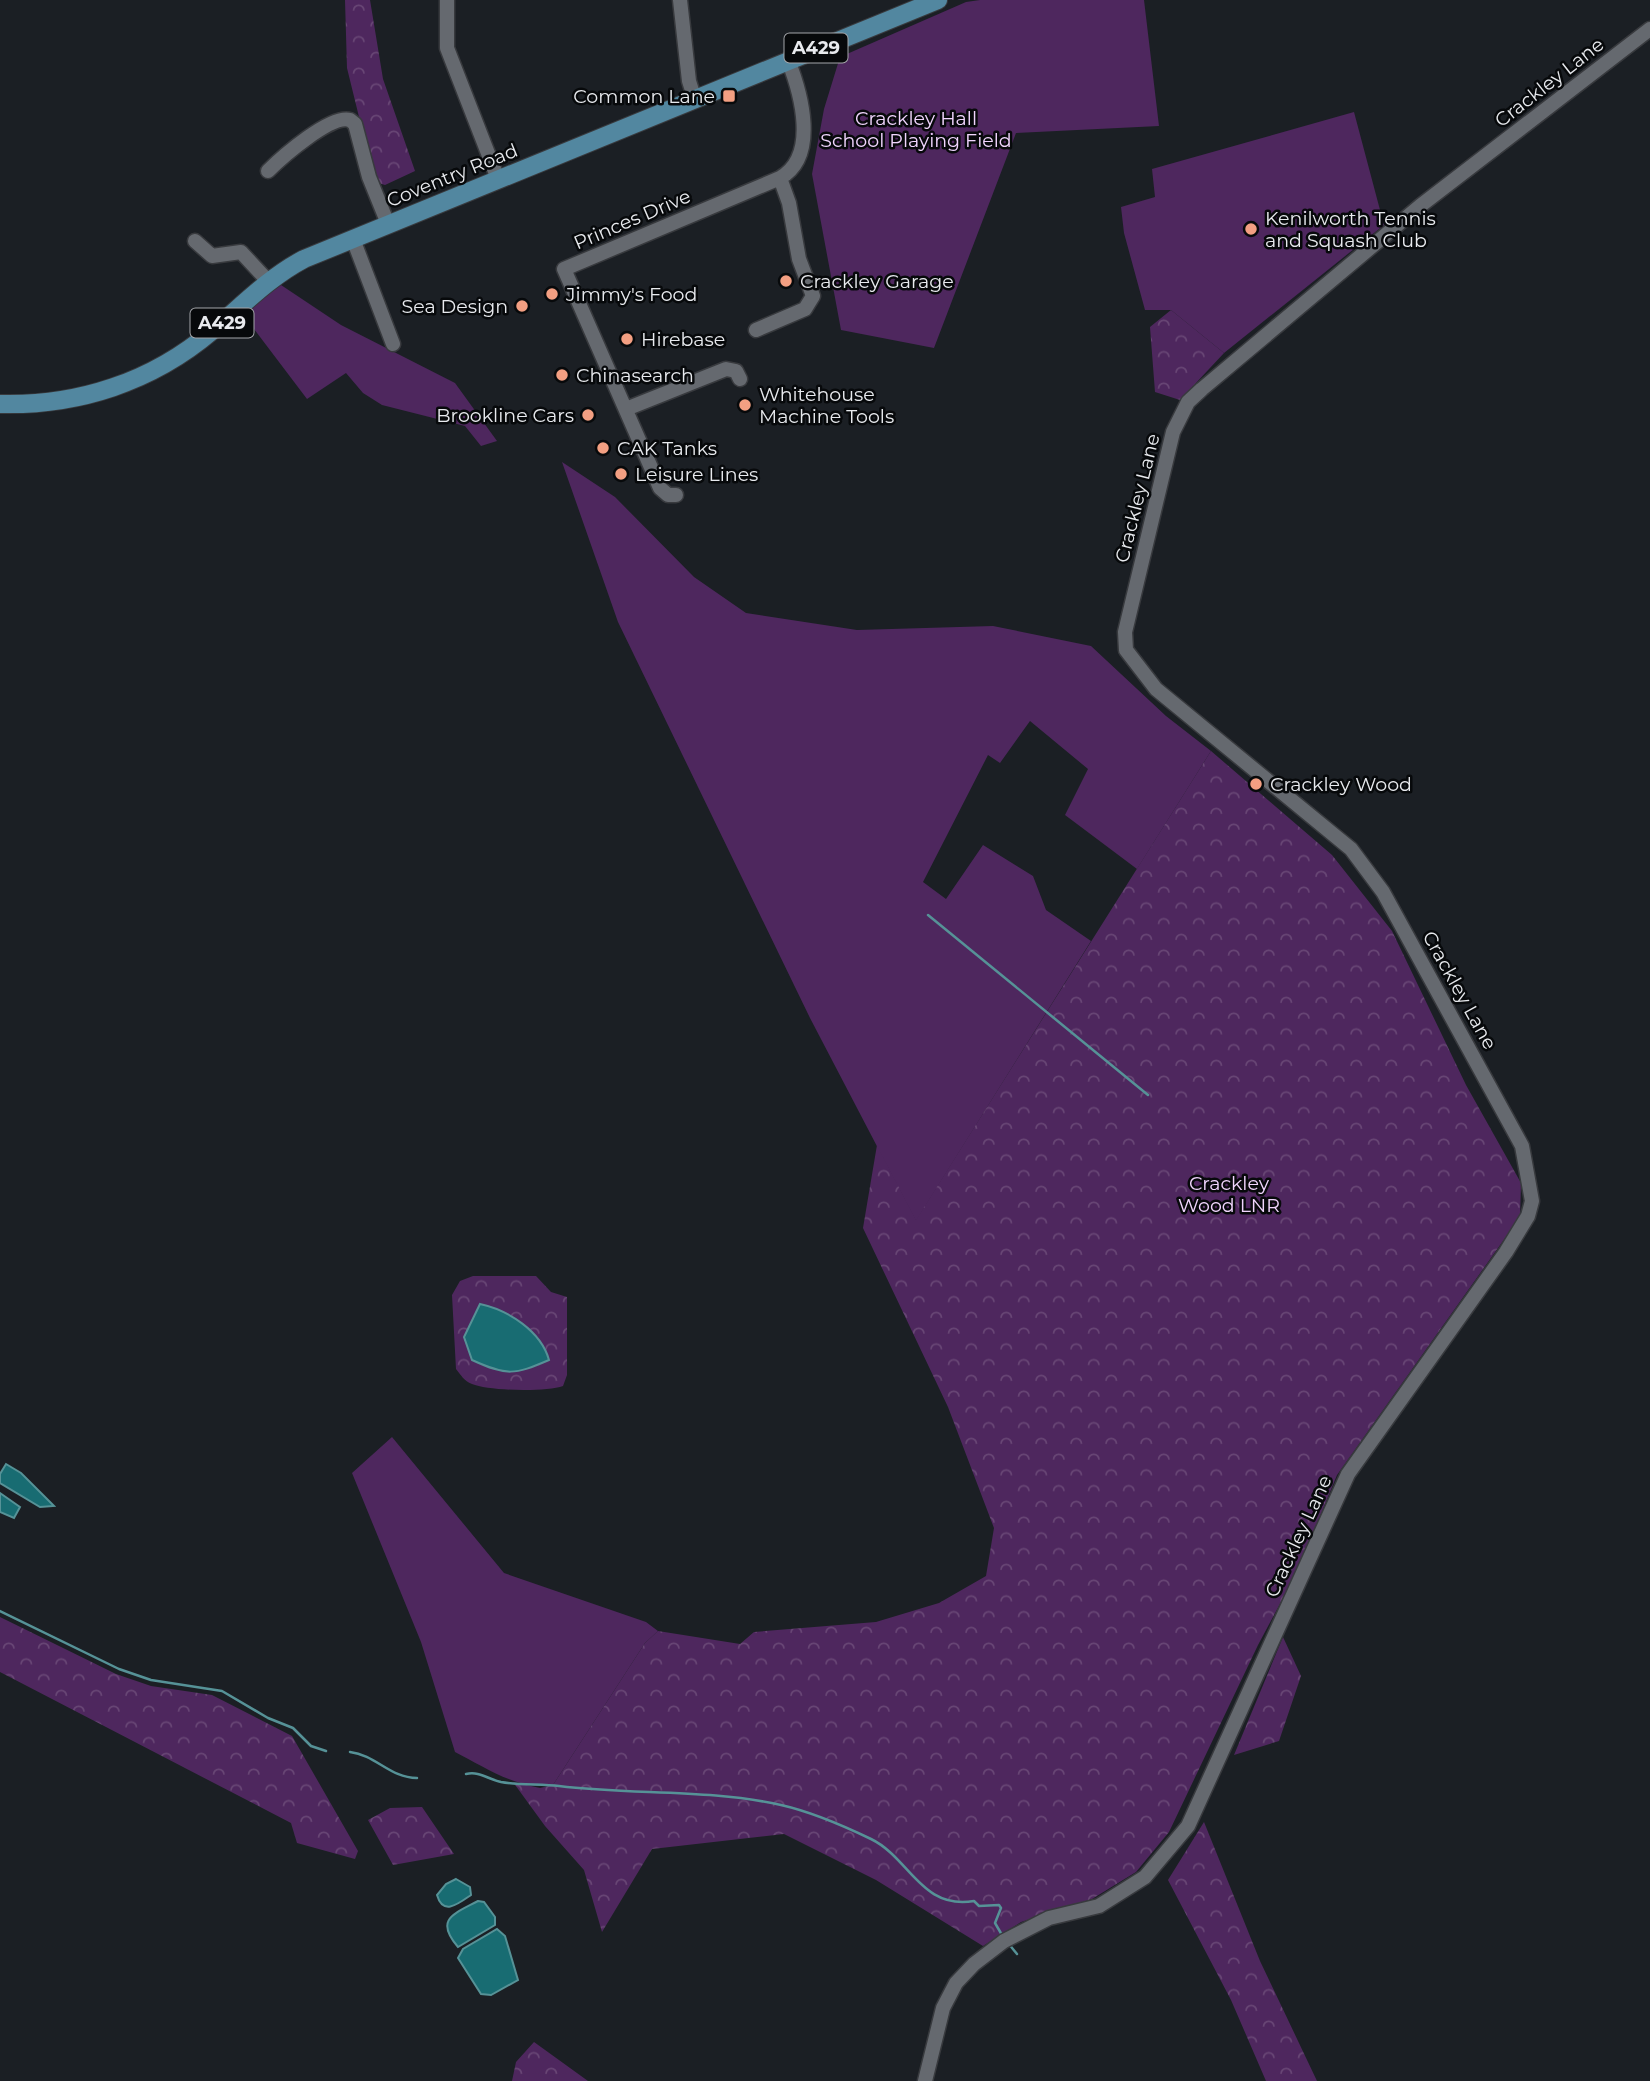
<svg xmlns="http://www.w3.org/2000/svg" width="1650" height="2081" viewBox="0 0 1650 2081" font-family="Montserrat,sans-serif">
<defs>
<pattern id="forest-crowns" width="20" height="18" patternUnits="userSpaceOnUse" patternTransform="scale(1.75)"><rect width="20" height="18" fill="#4e275e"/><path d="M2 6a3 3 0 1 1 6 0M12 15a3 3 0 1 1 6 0" fill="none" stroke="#684675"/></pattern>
</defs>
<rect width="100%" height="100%" fill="#1b1f24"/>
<!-- green -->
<path fill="#4e275e" d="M980,0h164l15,126 -143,7 -82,215 -93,-18 -29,-156 12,-65 16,-52 126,-55z
M1354,112l30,113 -160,128 -53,-43h-26l-21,-77 -3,-26 34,-10 -3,-28z
M281,285l60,40 114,58 42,58 -16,5 -16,-20 -83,-21 -19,-12 -17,-20 -39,26 -65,-86z
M562,462l53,35 79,80 52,36 111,17 136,-4 98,20 75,70 45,35 -74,118 -72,-54 23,-46 -58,-48 -30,42 -12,-8 -65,127 23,17 37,-54 50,31 13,34 45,31 -175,280 -106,-203 -192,-396z
M392,1437l112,136 142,49 12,9 -13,12 -92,142c-35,6 -68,-18 -98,-33l-34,-110 -69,-169z"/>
<!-- forest -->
<path fill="url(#forest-crowns)" d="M345,0h25l13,79 32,92 -30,14 -10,-3 -28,-114z
M1171,310l53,43 -44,47 -25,-8 -5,-65z
M1211,751l121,104 60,76 74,154 55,98 -1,34 -183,258 -40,97 -39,73 -89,187 -33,40 -44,27 -71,23 -38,24 -107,-66 -92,-46 -132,15 -50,83 -18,-62 -39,-44 -32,-44 27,6 13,-3 92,-142 13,-12 82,13 14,-12 122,-10 63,-19 47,-27 8,-48 -46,-121 -85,-179 14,-83 39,75z
M473,1276h63l15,16 16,5v78l-4,11c-17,6 -74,5 -91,-2 -8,-3 -11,-9 -16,-15l-4,-74 8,-14z
M0,1617l116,57 35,12 61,9 80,41 66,115 -3,8 -58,-16 -6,-20 -291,-151z
M1283,1637l18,39 -22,65 -45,14z
M422,1807l32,47 -61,11 -25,-45 22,-12z
M1204,1822l56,139 57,120h-51l-35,-81 -63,-120z
M534,2042l54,39h-76l4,-19z"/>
<!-- water -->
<path fill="#186c72" stroke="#569297" stroke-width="2" d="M480,1304c28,6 61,27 69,56 -35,15 -42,16 -77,0l-8,-23z
M6,1464l15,9 33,33 -14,1 -40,-24v-9z
M0,1493l20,14 -6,11 -14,-6z
M456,1879l14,8 1,8c-13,9 -28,21 -34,0l9,-11z
M478,1901l6,1 11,15v8l-37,22c-24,-28 -4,-33 20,-46z
M497,1929l8,7 13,44 -27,15 -10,-1 -23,-36 5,-9z"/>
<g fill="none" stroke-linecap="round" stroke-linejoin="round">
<!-- stream -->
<path stroke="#569297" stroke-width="2.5" d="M928,915l220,180
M0,1611l119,58 32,11 71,11 46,27 25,10 18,18 15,5
M350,1752c26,3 40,26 67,26
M466,1774c14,-3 21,5 35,8 16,3 40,2 58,4 73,9 150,3 222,19 31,7 61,20 90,34 39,19 50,71 103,62l5,5 20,-1 2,3 -6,15 7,12
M1008,1943l9,11"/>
<!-- minor casing -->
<g stroke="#383a3e" stroke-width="17">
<path id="minor" d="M447,0v48l51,131
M680,0l9,81 6,19
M268,171c14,-14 63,-57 82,-51l5,4 14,53 19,47
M353,239l40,105
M195,241l17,15 29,-4 27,29
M756,330l49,-21 8,-13 -14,-37 -10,-56 -9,-25
M626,409l100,-40 10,2 4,8
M676,495h-8l-8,-7 -96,-219 216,-91c39,-22 21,-85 8,-118
M925,2081l18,-73 13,-25 18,-19 30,-23 45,-23 50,-12 46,-29 43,-51 160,-352 158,-222 22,-36 4,-15 -10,-55 -139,-254 -32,-43 -195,-160 -30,-39 -1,-18 48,-200 15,-30 14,-13 218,-183 230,-177"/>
</g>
<!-- major casing -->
<g stroke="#383a3e" stroke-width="20">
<path id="major" d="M0,404c78,2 152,-22 212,-73 30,-25 56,-53 92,-72l634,-259"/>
</g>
<!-- minor -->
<use href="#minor" stroke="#65696f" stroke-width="14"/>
<!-- major -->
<use href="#major" stroke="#5287a0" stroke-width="18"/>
</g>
<!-- markers -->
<g fill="#f39f82" stroke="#07090b" stroke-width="2.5">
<rect x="722" y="89" width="14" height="14" rx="3.5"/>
<circle cx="1251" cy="229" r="7"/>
<circle cx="786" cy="281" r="7"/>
<circle cx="552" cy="294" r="7"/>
<circle cx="522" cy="306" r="7"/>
<circle cx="627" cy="339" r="7"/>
<circle cx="562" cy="375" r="7"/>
<circle cx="745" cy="405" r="7"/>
<circle cx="588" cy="415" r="7"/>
<circle cx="603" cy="448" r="7"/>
<circle cx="621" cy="474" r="7"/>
<circle cx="1256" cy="784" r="7"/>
</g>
<g text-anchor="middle" stroke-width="5" stroke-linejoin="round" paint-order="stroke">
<!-- shield labels -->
<g fill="#07090b" stroke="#a4a6aa" stroke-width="2">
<rect x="784.5" y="33.5" width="63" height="29" rx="5"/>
<rect x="190.5" y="308.5" width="63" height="29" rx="5"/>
</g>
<g font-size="18" font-weight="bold" fill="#e8eaee">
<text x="816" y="54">A429</text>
<text x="222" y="329">A429</text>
</g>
<!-- street labels -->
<g font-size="19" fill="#e8eaee" stroke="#07090b">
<text transform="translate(1549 82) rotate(-38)" y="7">Crackley Lane</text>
<text transform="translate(452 175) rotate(-22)" y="7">Coventry Road</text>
<text transform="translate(632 219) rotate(-23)" y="7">Princes Drive</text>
<text transform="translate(1137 498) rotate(-76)" y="7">Crackley Lane</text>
<text transform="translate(1460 990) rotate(61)" y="7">Crackley Lane</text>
<text transform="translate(1298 1536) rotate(-65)" y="7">Crackley Lane</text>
</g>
<!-- poi labels -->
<g font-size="19" fill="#e8eaee" stroke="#07090b" text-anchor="start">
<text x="715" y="103" text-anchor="end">Common Lane</text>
<text x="1265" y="225">Kenilworth Tennis<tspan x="1265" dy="22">and Squash Club</tspan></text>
<text x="800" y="288">Crackley Garage</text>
<text x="566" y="301">Jimmy's Food</text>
<text x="508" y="313" text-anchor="end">Sea Design</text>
<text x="641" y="346">Hirebase</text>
<text x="576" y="382">Chinasearch</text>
<text x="759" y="401">Whitehouse<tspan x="759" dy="22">Machine Tools</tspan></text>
<text x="574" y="422" text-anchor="end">Brookline Cars</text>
<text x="617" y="455">CAK Tanks</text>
<text x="635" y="481">Leisure Lines</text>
<text x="1270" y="791">Crackley Wood</text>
</g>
<!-- park labels -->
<g font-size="19" fill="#f1d5fe" stroke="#07090b">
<text x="916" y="125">Crackley Hall<tspan x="916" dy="22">School Playing Field</tspan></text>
<text x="1229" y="1190">Crackley<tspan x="1229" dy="22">Wood LNR</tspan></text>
</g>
</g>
</svg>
